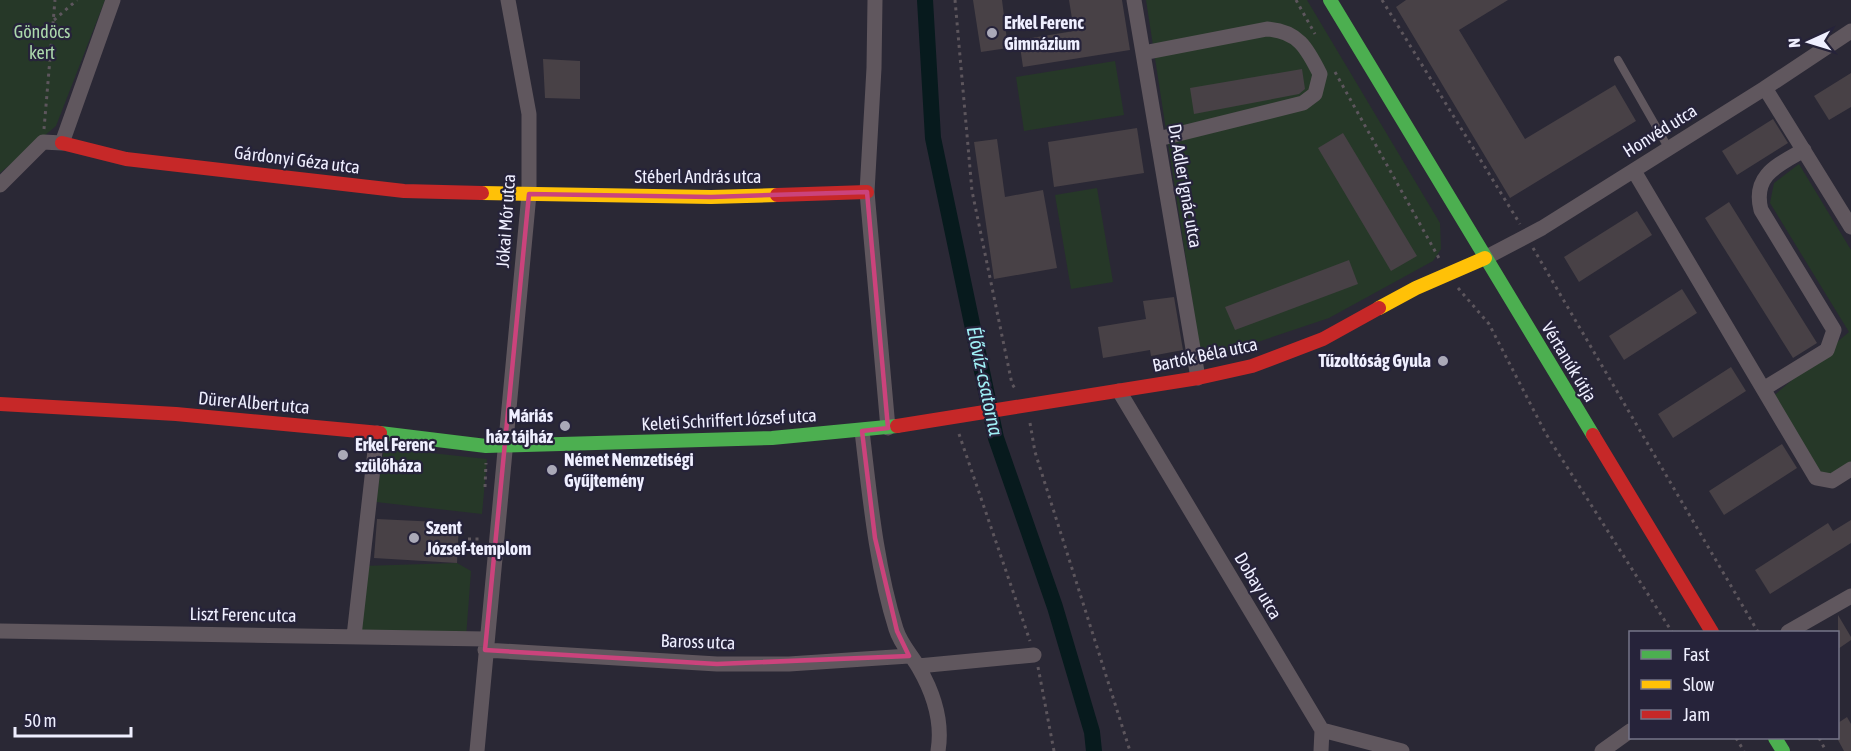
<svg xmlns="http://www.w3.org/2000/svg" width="1851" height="751" viewBox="0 0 1851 751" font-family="'Asap Condensed',sans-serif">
<rect width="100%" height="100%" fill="#2a2835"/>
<!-- green -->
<path fill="#263828" d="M0,0h105l-49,126 -56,47z
M1146,0h161l133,223 1,26 -8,12 -104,57 -107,36 -21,3z
M1115,61l9,54 -100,16 -8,-54z
M1799,164l52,86v219l-35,9 -45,-80 78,-66 -79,-129 4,-20z
M1097,188l16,94 -42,7 -16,-94z
M384,448l103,11 -5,55 -106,-12z
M457,563l14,8 -5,67 -105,-2 1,-70z"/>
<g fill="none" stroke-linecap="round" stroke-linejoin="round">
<!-- canal -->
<path stroke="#071a1d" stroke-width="16" d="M925,0l8,138 63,300 59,169 37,125 2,19"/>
</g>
<!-- building -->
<path fill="#484146" d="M973,0h29l6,48 -27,4z
M1069,0h53l8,50 -107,17 -4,-27 55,-9z
M1406,0h102l-49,30 66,109 90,-54 21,36 -126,77 -114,-191z
M543,59l37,2v38l-35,-1z
M1302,69l3,20 -6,5 -105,20 -4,-26z
M1851,73v34l-22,13 -15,-24z
M1773,119l15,24 -51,32 -15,-24z
M1137,128l7,45 -90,14 -6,-45z
M1343,133l74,123 -26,15 -73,-123z
M997,139l8,58 38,-7 14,78 -63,11 -20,-137z
M1729,202l88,141 -24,15 -88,-140z
M1637,211l15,24 -73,47 -15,-25z
M1349,260l9,24 -123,46 -10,-23z
M1682,289l15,24 -73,47 -15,-24z
M1174,297l9,53 -32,6 -1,-6 -47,8 -5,-31 48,-8 -3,-18z
M1731,367l15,24 -73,47 -15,-24z
M1782,444l15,24 -73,47 -15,-24z
M377,519l82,4 -2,40 -83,-5z
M1851,520v23l-81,51 -15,-24 73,-47 5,8z
M1838,615l13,22v3l-13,9z
M1847,717l4,7v27h-7l-6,-11v-17z"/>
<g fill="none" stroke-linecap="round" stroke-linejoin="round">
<!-- path -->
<path stroke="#5d565d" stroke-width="3" stroke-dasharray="3 4.5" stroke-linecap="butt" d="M955,0l17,191 40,193 4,6
M1296,0l19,34
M1382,0l138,224
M54,20l23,-20
M1335,72l105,188
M44,129l11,-129
M1533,248l225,384
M1458,288l31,36 57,110 126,198
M1030,423l5,29 95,299
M959,434l71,207
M485,487l1,-24
M468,539h14
M1038,667l16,84
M1736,738l8,13
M1819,738l7,13"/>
<!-- lane -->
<path stroke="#60575e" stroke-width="8" d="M1618,60l51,89"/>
<!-- street -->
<path stroke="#60575e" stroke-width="15" d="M875,0l-1,68 -7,124 21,236
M1134,0l64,378
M1143,53l124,-24c31,2 40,19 53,45l-5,20 -12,9 -145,36
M1765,88l86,139
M1634,171l182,307 16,3 19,-12
M0,185l43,-43 19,1 51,-143
M1485,258l57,-30 223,-140 86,-57
M1765,388l62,-38 7,-20 -73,-120c-9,-35 17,-45 43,-60
M1119,391l203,339 80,21
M862,431c8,67 14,134 34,198 5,16 15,25 23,39 15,26 24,53 19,83
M0,631l486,8
M1788,632l63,-36
M354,636l23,-203
M485,650l232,14h72l120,-8
M918,666l116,-11
M477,751l52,-557v-80l-21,-114
M1321,751l1,-21
M1602,751l28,-20"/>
<!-- fast -->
<path stroke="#4caf50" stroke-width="14" d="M1330,0l263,435
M380,433l106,13 286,-8 125,-12
M1775,738l8,13"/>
<!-- slow -->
<path stroke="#ffc107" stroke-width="14" d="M482,193l229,4 66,-2
M1379,308l37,-20 69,-30"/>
<!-- jam -->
<path stroke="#c62828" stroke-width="14" d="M62,143l64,16 278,32 78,2
M777,195l90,-3
M0,404l176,10 204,19
M897,426l301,-48 54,-12 71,-27 56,-31
M1593,435l119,197"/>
</g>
<!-- marked area -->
<path fill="none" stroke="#cb437c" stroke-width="4.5" stroke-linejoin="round" d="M867,192l21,236 -26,3 13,107 22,93 12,25 -192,8 -232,-14 44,-456 182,3z"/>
<!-- markers -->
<g fill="#aaa9b8" stroke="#26233a" stroke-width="2">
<circle cx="992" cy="33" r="6"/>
<circle cx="1443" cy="361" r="6"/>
<circle cx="565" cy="426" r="6"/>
<circle cx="343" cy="455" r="6"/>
<circle cx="552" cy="470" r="6"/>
<circle cx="414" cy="538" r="6"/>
</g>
<g text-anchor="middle" stroke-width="4.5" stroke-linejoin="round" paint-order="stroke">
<!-- poi labels -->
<g font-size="18" font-weight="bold" fill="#efefff" stroke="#26233a" text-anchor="start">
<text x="1004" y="29">Erkel Ferenc<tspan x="1004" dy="21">Gimnázium</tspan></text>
<text x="1431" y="367" text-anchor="end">Tűzoltóság Gyula</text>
<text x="553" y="422" text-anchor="end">Máriás<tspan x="553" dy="21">ház tájház</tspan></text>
<text x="355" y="451">Erkel Ferenc<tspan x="355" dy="21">szülőháza</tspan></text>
<text x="564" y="466">Német Nemzetiségi<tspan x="564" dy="21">Gyűjtemény</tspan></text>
<text x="426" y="534">Szent<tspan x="426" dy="21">József-templom</tspan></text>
</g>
<!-- park labels -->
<g font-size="18" fill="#acd9ac" stroke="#26233a">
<text x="42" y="38">Göndöcs<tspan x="42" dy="21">kert</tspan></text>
</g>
<!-- street labels -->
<g font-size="18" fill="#efefff" stroke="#26233a">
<text transform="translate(1660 131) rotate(-32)" y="6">Honvéd utca</text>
<text transform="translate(297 160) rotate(7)" y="6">Gárdonyi Géza utca</text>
<text x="698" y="183">Stéberl András utca</text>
<text transform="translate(1185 186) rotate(80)" y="6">Dr. Adler Ignác utca</text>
<text transform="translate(506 221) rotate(-86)" y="6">Jókai Mór utca</text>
<text transform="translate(1205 355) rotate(-12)" y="6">Bartók Béla utca</text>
<text transform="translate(1569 362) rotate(59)" y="6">Vértanúk útja</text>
<text transform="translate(254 403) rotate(5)" y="6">Dürer Albert utca</text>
<text transform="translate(729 420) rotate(-3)" y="6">Keleti Schriffert József utca</text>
<text transform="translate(1258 586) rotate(59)" y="6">Dobay utca</text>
<text transform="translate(243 615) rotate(1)" y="6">Liszt Ferenc utca</text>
<text transform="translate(698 642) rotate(2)" y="6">Baross utca</text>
</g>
<!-- water labels -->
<g font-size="20" font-style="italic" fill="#a0f0f6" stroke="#26233a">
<text transform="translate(985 381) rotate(78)" y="7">Élővíz-csatorna</text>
</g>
</g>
<!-- legend -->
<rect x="1629" y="631" width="210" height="108" fill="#26233a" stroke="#767589" stroke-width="1.5"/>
<rect x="1641" y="650" width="30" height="9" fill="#4caf50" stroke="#767589" stroke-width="1.5"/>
<text x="1683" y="661" font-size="18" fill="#efefff">Fast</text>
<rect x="1641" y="680" width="30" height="9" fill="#ffc107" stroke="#767589" stroke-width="1.5"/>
<text x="1683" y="691" font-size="18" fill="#efefff">Slow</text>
<rect x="1641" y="710" width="30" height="9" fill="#c62828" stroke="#767589" stroke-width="1.5"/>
<text x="1683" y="721" font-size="18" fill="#efefff">Jam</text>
<!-- north arrow -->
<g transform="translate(1809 42) rotate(266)" stroke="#26233a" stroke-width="4.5" paint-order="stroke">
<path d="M0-4.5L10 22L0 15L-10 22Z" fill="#efefff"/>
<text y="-9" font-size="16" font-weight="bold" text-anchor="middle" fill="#efefff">N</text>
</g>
<!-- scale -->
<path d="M15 727v9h116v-9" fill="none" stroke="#efefff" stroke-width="3"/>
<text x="24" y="727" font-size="18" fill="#efefff" stroke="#26233a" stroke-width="4.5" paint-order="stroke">50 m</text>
</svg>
